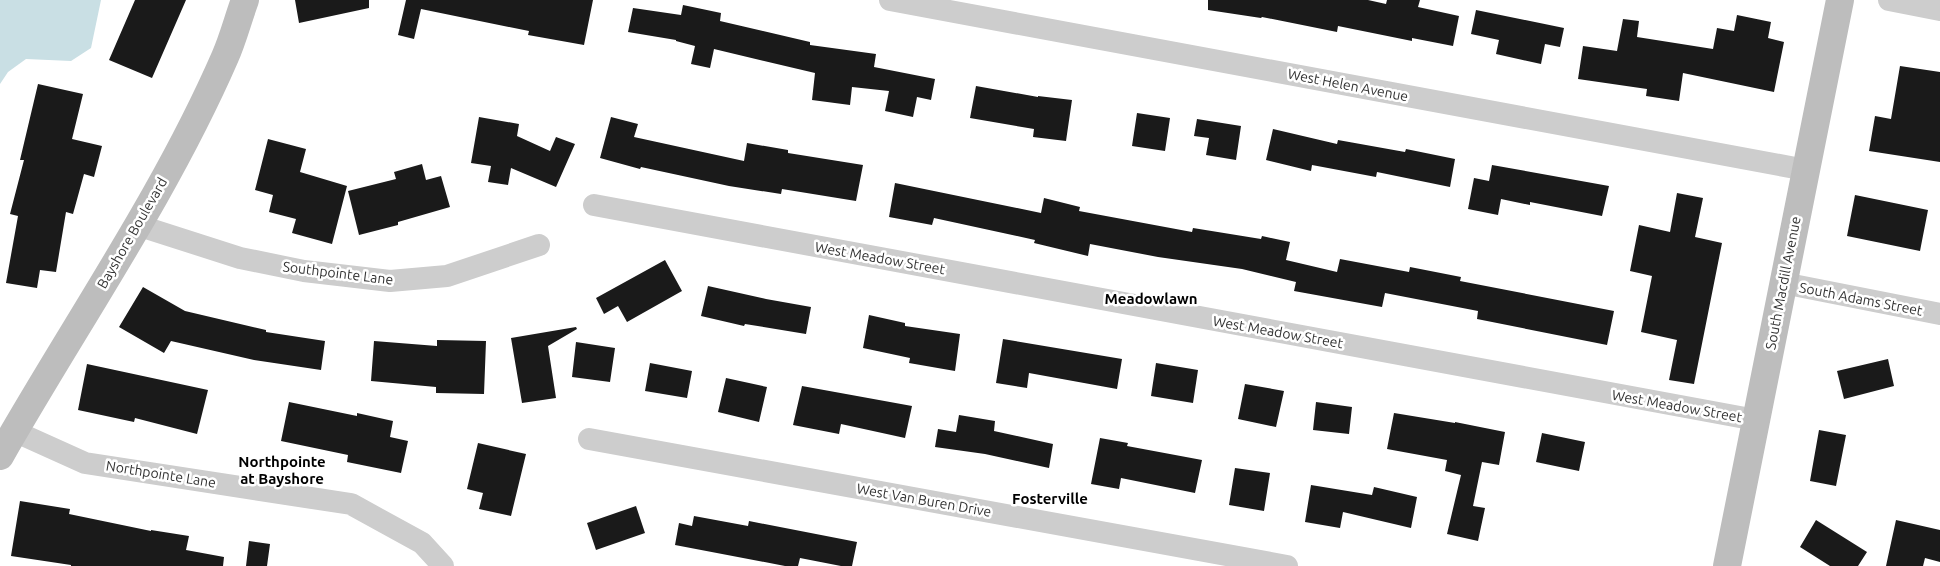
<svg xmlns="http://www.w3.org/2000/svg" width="1940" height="566" viewBox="0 0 1940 566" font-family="Ubuntu,sans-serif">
<rect width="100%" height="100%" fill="#fff"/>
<!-- water -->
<path fill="#c9dfe4" d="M0,0h101l-10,48 -20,13 -45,-2 -18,13 -8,12z"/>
<!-- building -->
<path fill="#1a1a1a" d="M135,0h51l-34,78 -43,-18z
M295,0h74v8l-70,15z
M406,0h187l-9,45 -56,-10 1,-4 -108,-22 -7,30 -16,-4z
M1208,0h160l18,4 1,-4h33l-2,7 41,9 -6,30 -41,-8v3l-74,-15 -1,6 -75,-15 -1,1 -53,-8z
M683,5l38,8 -1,8 90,21v3l66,9 -2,13 61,12 -4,21 -14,-3 -4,20 -28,-6 4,-20 -37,-4 -2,18 -38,-5 3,-27 -101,-24 -4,19 -19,-4 4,-18 -19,-5v-1l-48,-8 5,-24 48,7z
M1476,10l88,18 -4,19 -15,-3 -4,20 -45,-10 3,-14 -28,-6z
M1737,15l34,7 -3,16 16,4 -10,50 -91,-19 -4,28 -33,-5 1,-7 -69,-10 5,-33 34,5 6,-32 16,2 -2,16 76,12 4,-21 17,3z
M1900,66l40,6v90l-71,-11 6,-35 16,3z
M38,84l45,10 -11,45 30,7 -8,31 -10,-3 -11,40 -7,-2 -10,60 -16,-2 -3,18 -31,-5 12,-67 -8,-2 14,-54h-4z
M976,86l62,11v-1l34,4 -6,41 -33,-4 1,-8 -64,-11z
M1137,113l33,5 -5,33 -33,-5z
M479,117l40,7 -2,12 33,15 6,-14 19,7 -19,43 -45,-19 -3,17 -20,-3 3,-16 -20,-3z
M611,117l27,7 -4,13 110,24 3,-18 41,7v3l75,12 -7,36 -74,-12 -1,5 -52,-8 -88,-19 -1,2 -40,-11z
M1197,119l44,7 -5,34 -30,-5 3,-17 -15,-2z
M1273,129l64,15 1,-4 67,12 1,-3 49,10 -5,28 -73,-15 -1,5 -64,-12 -1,6 -45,-11z
M268,139l38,10 -6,23 47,14 -15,58 -40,-11 4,-14 -27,-7 4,-17 -18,-5z
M422,164l4,16 15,-4 9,31 -52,15v3l-39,10 -11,-44 48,-12 -2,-7z
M1492,165l117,21 -7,30 -72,-14v3l-29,-6 -3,16 -30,-6 6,-31 15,3z
M895,183l146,30 3,-15 36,9 -1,4 113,21 1,-4 68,11 1,-3 28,6 -4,18 51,12 3,-13 69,13 1,-5 51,10 -1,4 154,30 -7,34 -130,-26 1,-8 -93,-18 -3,14 -88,-16 2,-9 -54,-13 -84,-12 -68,-13 -2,12 -54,-13 1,-3 -101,-22 -2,7 -43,-8z
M1677,193l26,5 -8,39 27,6 -28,141 -25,-4 8,-40 -36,-8 11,-56 -22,-5 9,-46 31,7z
M1855,195l73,15 -8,41 -73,-15z
M665,260l17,31 -55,31 -9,-16 -14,8 -8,-16z
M708,286l58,13 45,8 -5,27 -61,-10 -1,2 -43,-10z
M143,287l42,24 81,19v2l59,9 -4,29 -67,-10 -83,-19 -7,12 -45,-26z
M869,315l36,8v3l55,8 -5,37 -46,-8 1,-5 -47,-10z
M576,327l1,2 -29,17 8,52 -34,5 -11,-65z
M1003,339l119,20 -5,30 -88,-16 -2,15 -31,-5z
M437,340l49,1 -2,53 -48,-1v-6l-65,-6 3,-40 63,5z
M576,342l39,6 -5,34 -38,-5z
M1888,359l6,27 -50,13 -7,-28z
M650,363l42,8 -5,27 -42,-7z
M1156,363l42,7 -5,33 -42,-7z
M87,364l121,26 -11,44 -62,-16 -1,4 -56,-12z
M726,378l41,9 -8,35 -41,-10z
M1245,384l39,7 -8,36 -38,-8z
M802,386l110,20 -7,32 -64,-14 -2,10 -46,-9z
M289,402l68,14v-3l36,8 -3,16 18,4 -7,32 -54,-11 1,-7 -67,-14z
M1316,402l36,5 -3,27 -36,-4z
M1394,413l61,10v-1l50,10 -6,33 -17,-3 -9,44 12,2 -7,33 -31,-7 14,-59 -16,-4 2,-11 -60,-11z
M959,415l36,6 -1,10 59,13 -4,24 -64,-14 -50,-7 3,-18 18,3z
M1819,430l27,5 -10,51 -26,-5z
M1542,433l43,9 -6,29 -43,-9z
M1100,438l28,5 -1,3 75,14 -7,33 -74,-15 -2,11 -28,-5z
M478,443l48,11 -15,62 -32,-7 4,-16 -16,-4z
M1235,468l35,5 -6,38 -35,-6z
M1311,485l61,10 2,-8 43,10 -6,31 -68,-16 -3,16 -35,-6z
M20,501l50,8 -1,5 82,17v-1l38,6 -3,14 38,7 -1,9h-152v-1l-60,-9z
M636,506l9,27 -49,17 -9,-27z
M694,516l54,10 1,-5 108,21 -5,24h-11l-41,-8 -2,8h-13l-110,-21 4,-22 13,3z
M1816,520l51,32 -9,14h-28l-30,-19z
M1896,520l44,10v32l-15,-4 -2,8h-37z
M249,541l21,3 -3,22h-21z"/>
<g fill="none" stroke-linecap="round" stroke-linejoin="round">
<!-- street -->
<path stroke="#cdcdcd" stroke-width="22" d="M890,0l916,170
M1889,0l51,10
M594,205l1162,215
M137,225l103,33 64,13 86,10 57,-5 92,-31
M1783,283l157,31
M14,431l71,32 266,41 71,39 21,23
M589,439l698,127"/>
<!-- secondary -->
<path stroke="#bdbdbd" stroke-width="28" d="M0,456c75,-132 164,-259 225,-399 8,-18 13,-38 20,-57
M1727,566l113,-566"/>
</g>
<g text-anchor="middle" stroke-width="5" stroke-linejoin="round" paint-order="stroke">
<!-- street labels -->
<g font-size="14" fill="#333" stroke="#fff">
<text transform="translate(1348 85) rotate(11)" y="5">West Helen Avenue</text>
<text transform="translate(132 233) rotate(-60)" y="5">Bayshore Boulevard</text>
<text transform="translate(880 258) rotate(10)" y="5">West Meadow Street</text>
<text transform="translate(338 273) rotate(7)" y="5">Southpointe Lane</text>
<text transform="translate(1783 283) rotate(-79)" y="5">South Macdill Avenue</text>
<text transform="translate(1861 299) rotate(11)" y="5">South Adams Street</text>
<text transform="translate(1278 332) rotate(10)" y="5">West Meadow Street</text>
<text transform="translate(1677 406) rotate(10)" y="5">West Meadow Street</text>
<text transform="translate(161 474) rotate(9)" y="5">Northpointe Lane</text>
<text transform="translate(924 500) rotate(10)" y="5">West Van Buren Drive</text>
</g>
<!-- neighbourhood labels -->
<g font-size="15" font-weight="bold" fill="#000" stroke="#fff">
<text x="1151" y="304">Meadowlawn</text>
<text x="282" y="467">Northpointe<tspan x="282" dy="17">at Bayshore</tspan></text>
<text x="1050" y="504">Fosterville</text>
</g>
</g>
</svg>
